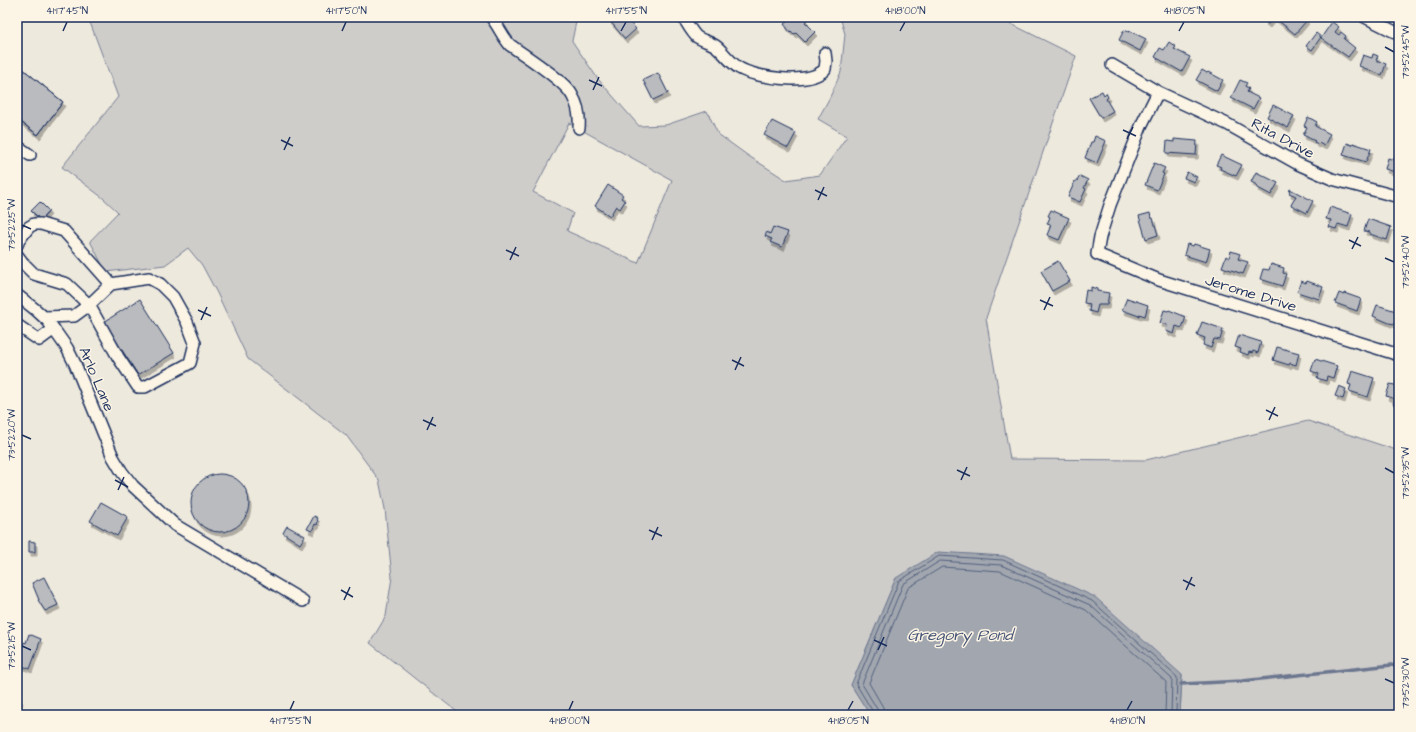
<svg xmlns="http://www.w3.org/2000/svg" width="1416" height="732" viewBox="0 0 1416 732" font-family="'Architects Daughter',sans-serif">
<defs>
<filter id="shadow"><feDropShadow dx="2" dy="4" stdDeviation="0" flood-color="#0004"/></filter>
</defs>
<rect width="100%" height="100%" fill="#eee9dd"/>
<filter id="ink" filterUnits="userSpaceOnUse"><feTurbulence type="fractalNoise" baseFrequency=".025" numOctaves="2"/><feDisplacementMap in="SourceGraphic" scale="8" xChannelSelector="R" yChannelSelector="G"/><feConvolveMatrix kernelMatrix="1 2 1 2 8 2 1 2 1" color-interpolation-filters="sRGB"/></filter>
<g filter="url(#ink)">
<!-- green -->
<path fill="#cfcdca" stroke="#757e94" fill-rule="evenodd" d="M88,17h489l-5,24 26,38 41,47 27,-1 41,-14 11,23 29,21 39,25 34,-5 27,-39 -29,-17 12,-22 11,-25 4,-38 -5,-17h157l79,39 -90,262 24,141 136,1 162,-39 91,30v264h-219l2,-40 -286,-97 -45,107 19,30h-409l-91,-72 16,-27 6,-39 -7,-68 -6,-29 -33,-45 -98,-76 -31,-66 -15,-28 -14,-17 -23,17 -59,7 -16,-31 28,-29 -15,-14 -41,-31 56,-70zM569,123l103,57 -34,83 -71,-32 6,-18 -40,-21z"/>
<!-- water -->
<path fill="#a2a7af" stroke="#6c778f" d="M938,552l66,4 91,41 87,78 -2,40h-310l-19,-30 45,-107z"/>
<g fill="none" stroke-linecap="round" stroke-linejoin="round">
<!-- shore -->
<path stroke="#515f7e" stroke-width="1" d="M873,715v-3l-17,-28 43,-103 40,-25 64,4 89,41 85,76 -1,38
M878,715l-1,-6 -15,-25 41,-100 37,-23 61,4 89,40 82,74 -1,36
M884,715l-1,-8 -14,-24 39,-95 34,-21 58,4 86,39 80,72 -1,33"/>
<!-- stream -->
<path stroke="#6c778f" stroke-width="3.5" d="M1181,684l61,-3 150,-16 7,3"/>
</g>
<!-- building -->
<path fill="#babbbe" stroke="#1b2f5e" filter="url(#shadow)" d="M613,17h12l11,12 -11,10 -16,-19z
M792,17h9l2,1 1,-1 3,3 -2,2 10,10 -10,10 -9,-9 -2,1 -3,-3 -1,1 -6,-8z
M1267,17h30l1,1 6,-1 3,3 -12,14 -20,-16 -2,2 -1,-1 -4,5 -4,-3z
M1332,22l7,5 -4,5 4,3 2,-3 5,4 -2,3 11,9 -7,9 -27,-19z
M1124,30l5,2 1,-1 16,8 -6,12 -21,-11z
M1316,33l5,4 -9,13 -6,-4z
M1169,42l7,5 -2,2 16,8 -8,15 -27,-15 5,-9 4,2z
M1373,54l5,2 -2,4 10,4 -4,11 -23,-9 4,-11 9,3z
M17,64l46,38 -25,33 -21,-16z
M17,64l46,38 -25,33 -21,-16z
M1202,70l5,3 1,-1 15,8 -6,11 -21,-11z
M658,73l10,20 -15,7 -10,-20z
M1240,80l7,3 -2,3 4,3 -2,3 12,6 -6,11 -22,-11z
M1102,91l2,4 2,-2 2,4 -2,2 7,12 -12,7 -12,-20z
M1273,105l21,11 -6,12 -21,-11z
M1308,117l9,5 -2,4 15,8 -6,12 -5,-3 -1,1 -4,-2 1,-1 -12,-6 4,-8 -3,-1z
M772,121l24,12 -8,15 -24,-13z
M1095,136l11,5 -9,22 -12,-5 6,-16h2z
M1174,139l23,2 -1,14 -30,-2 1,-12 7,1z
M1347,143l5,2 1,-2 18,6 -5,13 -23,-7z
M1221,155l21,10 -6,11 -16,-7 1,-2 -5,-2z
M1399,155v18l-14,-4 3,-11 6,2v-2l4,1z
M1154,163l11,5 -3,5 2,1 -7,16 -12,-5z
M1187,172l10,5 -3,5 -10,-4z
M1256,172l22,11 -7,12 -15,-8 1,-2 -6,-3z
M1080,176l8,4 -4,8 2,1 -6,13 -12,-5 7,-16h2z
M608,185l15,10 -2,3 4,3 -5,8 -4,-3 -6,10 -15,-10z
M1290,189l23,12 -6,12 -16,-8 5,-9 -7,-3z
M40,202l9,9 -8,9 -10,-9z
M40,202l9,9 -8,9 -10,-9z
M1330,207l22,7 -4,13 -10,-3 -2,5 -7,-2 2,-7 -5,-1z
M1051,210l18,8 -10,22 -12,-5 4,-10 -4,-1 3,-7 -2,-1z
M1150,213l1,5h2l5,17 -12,4 -7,-23z
M1368,219l23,8 -4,13 -17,-6v-2l-6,-1z
M773,227l15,5 -6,15 -12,-5 2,-3 -7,-3 2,-4 3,2z
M1187,244l6,2 1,-2 16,5 -4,13 -22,-7z
M1231,251l9,3 -2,5 10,3 -5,12 -21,-7 4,-11 3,2z
M1058,261l12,20 -18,10 -11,-20z
M1271,264l13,4 -1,5 3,1 -4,12 -22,-7 3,-10 6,1z
M1301,281l5,2 1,-2 16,6 -4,12 -22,-7z
M1091,287l6,2v2l12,2 -2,12h-9l-2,8 -7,-2 1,-7 -6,-1 2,-13 5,1z
M1339,293l5,2v-2l17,6 -4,12 -22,-8z
M1127,298l21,7 -3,11 -6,-2v2l-17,-6z
M140,299l34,54 -36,22 -34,-53z
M1377,305l22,7 -4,12 -6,-1 -16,-7z
M1164,310l4,1 1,-1 17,7 -4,11 -6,-2 -2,8 -8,-3 1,-6 -7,-2z
M1202,322l21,7 -3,11 -6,-1 -3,9 -8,-3 2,-7 -8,-3z
M1239,335l22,7 -3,11 -5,-2 -1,2 -3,-1 -1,3 -8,-3 1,-3 -6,-2z
M1277,347l22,6 -3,12 -6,-2 -1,2 -16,-5z
M1315,359l22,7 -4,12 -6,-2 -1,5 -9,-3 2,-4 -8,-3z
M1352,371l22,7 -6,19 -19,-6 2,-6 -3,-1z
M1390,384l9,2v20l-6,-2 2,-5 -9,-3z
M1339,386l7,3 -3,10 -8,-3z
M191 503a29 29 0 1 1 58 0a29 29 0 1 1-58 0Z
M101,502l27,15 -11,19 -27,-15z
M314,516l4,2 -1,2 1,1 -1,4 -2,-1 -3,7 -5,-2z
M287,526l18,10 -5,8 -17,-11z
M29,541l6,1v10h-6z
M44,577l14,28 -13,6 -7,-11h1l-7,-17z
M29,634l12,5 -11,30 -13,-5 7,-22 2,1z
M17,698l4,1 -4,14z"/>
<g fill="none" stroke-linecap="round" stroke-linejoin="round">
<!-- minor casing -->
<g stroke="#1b2f5e" stroke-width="14">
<path id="minor" d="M491,17c7,8 11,19 19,28 14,10 55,36 62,50 6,10 8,21 7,33
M683,17c4,6 9,16 14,20 6,4 14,5 20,10 7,6 13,15 22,21 17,10 71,18 86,1l1,-8 -1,-8
M1365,17l28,14 6,2
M1112,65l46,27 69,32 71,40 34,15 67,18
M1158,92l-16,32 -32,81 -10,32 -3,17 62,26 240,75
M17,146l13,9
M17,245l2,-5 10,-13 5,-3h7l23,7 47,53
M17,255l6,8 11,11 33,10 22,21 22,-21 38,-6 11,6 13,13 14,25 8,21 -5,20 -45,24h-7l-20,-30 -29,-52 -15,11 -30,1
M17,295l19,15 12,11 19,27 8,16 38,93 9,15 11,14 42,39 128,76
M17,325l22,15 15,-11"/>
</g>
<!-- minor -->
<use href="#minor" stroke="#fcf5e5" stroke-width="11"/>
</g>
</g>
<!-- ticks -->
<path fill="none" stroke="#1b2f5e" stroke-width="1.5" d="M63,31l4,-9M342,31l4,-9M621,31l5,-9M900,31l5,-9M1179,31l5,-9M1385,47l9,5M589,80l13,6M593,90l6,-13M1123,130l13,6M1127,139l6,-12M281,140l12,6M284,150l6,-13M815,190l12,6M818,200l6,-13M22,225l9,4M1349,240l12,6M1352,249l6,-12M506,250l13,6M1385,258l9,4M510,260l6,-13M1040,300l13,6M198,310l13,6M1044,310l6,-13M201,320l6,-13M732,360l12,6M735,370l6,-13M1266,410l12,6M423,420l13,6M1269,420l6,-13M427,430l6,-13M22,435l9,4M1385,468l9,5M957,470l13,6M115,480l13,7M961,480l6,-13M118,490l6,-13M649,530l13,6M652,540l6,-13M1183,580l12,6M341,590l12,7M1186,590l6,-13M344,600l6,-13M874,640l13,6M22,646l9,4M878,650l6,-13M1385,679l9,4M290,710l4,-9M569,710l4,-9M848,710l5,-9M1127,710l5,-9"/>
<g text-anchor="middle" stroke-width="3" stroke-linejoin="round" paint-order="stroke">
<!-- street labels -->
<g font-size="15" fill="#1b2f5e" stroke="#fcf5e5">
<text transform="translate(1283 138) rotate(28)" y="5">Rita Drive</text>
<text transform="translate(1251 293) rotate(17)" y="5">Jerome Drive</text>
<text transform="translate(97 379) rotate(67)" y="5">Arlo Lane</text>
</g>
<!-- water labels -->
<g font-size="16" font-style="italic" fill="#445376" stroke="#fcf5e5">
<text x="960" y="640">Gregory Pond</text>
</g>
</g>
<!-- margin -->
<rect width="1416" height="732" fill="none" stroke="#fcf5e5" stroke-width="44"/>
<rect x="22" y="22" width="1372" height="688" fill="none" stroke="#1b2f5e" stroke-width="1.5"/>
<g font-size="10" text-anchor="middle" fill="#1b2f5e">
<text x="67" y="14">41°17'45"N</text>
<text x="346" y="14">41°17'50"N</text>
<text x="626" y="14">41°17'55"N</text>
<text x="905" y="14">41°18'00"N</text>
<text x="1184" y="14">41°18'05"N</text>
<text transform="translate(1405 52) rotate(-90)" y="4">73°52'45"W</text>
<text transform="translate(11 225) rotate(-90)" y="4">73°52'25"W</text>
<text transform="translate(1405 262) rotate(-90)" y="4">73°52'40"W</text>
<text transform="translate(11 435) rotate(-90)" y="4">73°52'20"W</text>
<text transform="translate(1405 473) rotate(-90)" y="4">73°52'35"W</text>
<text transform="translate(11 646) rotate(-90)" y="4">73°52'15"W</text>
<text transform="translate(1405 683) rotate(-90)" y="4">73°52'30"W</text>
<text x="290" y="724">41°17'55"N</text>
<text x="569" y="724">41°18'00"N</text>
<text x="848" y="724">41°18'05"N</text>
<text x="1127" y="724">41°18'10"N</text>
</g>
</svg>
